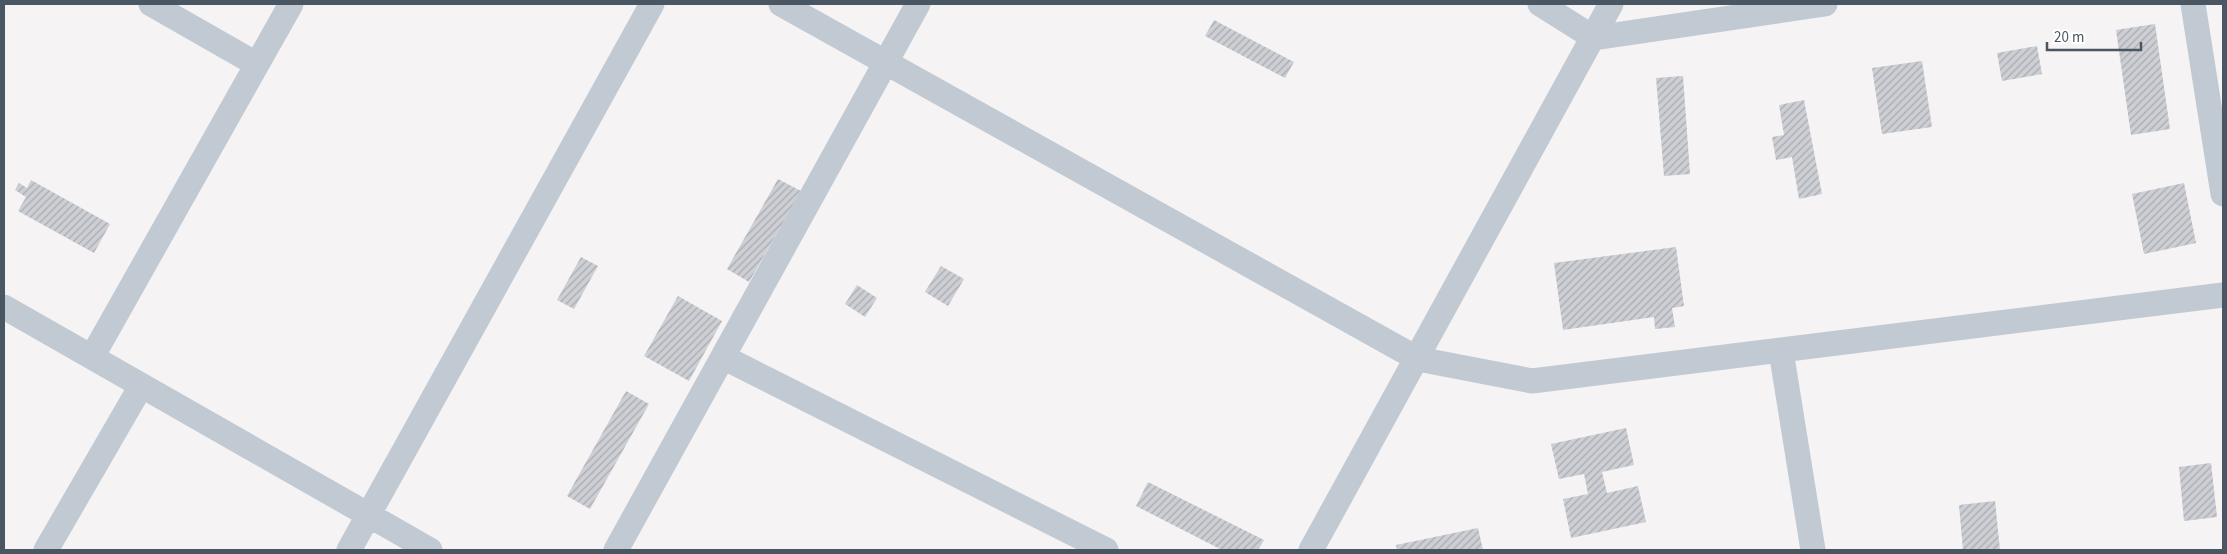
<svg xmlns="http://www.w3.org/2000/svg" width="2227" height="554" viewBox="0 0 2227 554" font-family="'Source Sans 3',sans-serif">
<defs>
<pattern id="building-hatch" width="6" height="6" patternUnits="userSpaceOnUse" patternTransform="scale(1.25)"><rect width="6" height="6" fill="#cdcfd5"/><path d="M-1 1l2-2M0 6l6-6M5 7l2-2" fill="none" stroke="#a8abb0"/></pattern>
</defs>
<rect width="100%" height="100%" fill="#f5f3f3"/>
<!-- building -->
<path fill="url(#building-hatch)" d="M1214,20l80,42 -9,16 -80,-42z
M2155,24l15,105 -39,6 -15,-105z
M2037,46l5,28 -40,7 -5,-28z
M1922,61l10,66 -50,7 -10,-66z
M1683,76l7,98 -26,2 -8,-98z
M1804,100l18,94 -23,5 -7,-42 -16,3 -4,-23 12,-2 -5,-30z
M778,179l23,12 -52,91 -22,-13z
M31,180l79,44 -16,29 -76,-42 8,-14 -11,-7 4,-7 8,5z
M2184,183l12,60 -52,11 -12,-60z
M1676,247l8,59 -12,2 3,19 -20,2 -1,-12 -91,13 -9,-67z
M581,257l17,9 -24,43 -17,-9z
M941,266l23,13 -16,27 -23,-14z
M857,285l20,13 -12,19 -20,-13z
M678,296l44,25 -33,60 -45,-25z
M626,391l23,13 -59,105 -23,-13z
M1626,428l8,37 -32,7 5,21 31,-7 8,36 -75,16 -8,-39 25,-5 -4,-20 -25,5 -8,-35z
M2211,463l6,54 -33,4 -5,-54z
M1148,482l116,58 -6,10h-36l-86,-44z
M1995,501l5,49h-37l-4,-45z
M1478,528l5,22h-86l-1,-5z"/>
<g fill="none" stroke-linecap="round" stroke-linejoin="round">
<!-- street -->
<path stroke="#c1cad2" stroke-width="25" d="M151,4l105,60
M781,4l637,355 114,22 691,-86
M1540,4l54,34 231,-34
M2193,4l30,190
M4,307l426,243
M1781,351l32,199
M92,357l199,-353
M723,357l383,193
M46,550l95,-164
M349,550l303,-546
M616,550l302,-546
M1311,550l300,-546"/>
</g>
<!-- border -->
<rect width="2227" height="554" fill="none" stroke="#4a5661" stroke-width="10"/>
<!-- scale -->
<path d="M2047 42v8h94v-8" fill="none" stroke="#4a5661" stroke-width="2.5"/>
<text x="2054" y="42" font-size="15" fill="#4a5661" stroke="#ffffff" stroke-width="4" paint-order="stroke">20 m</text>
</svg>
